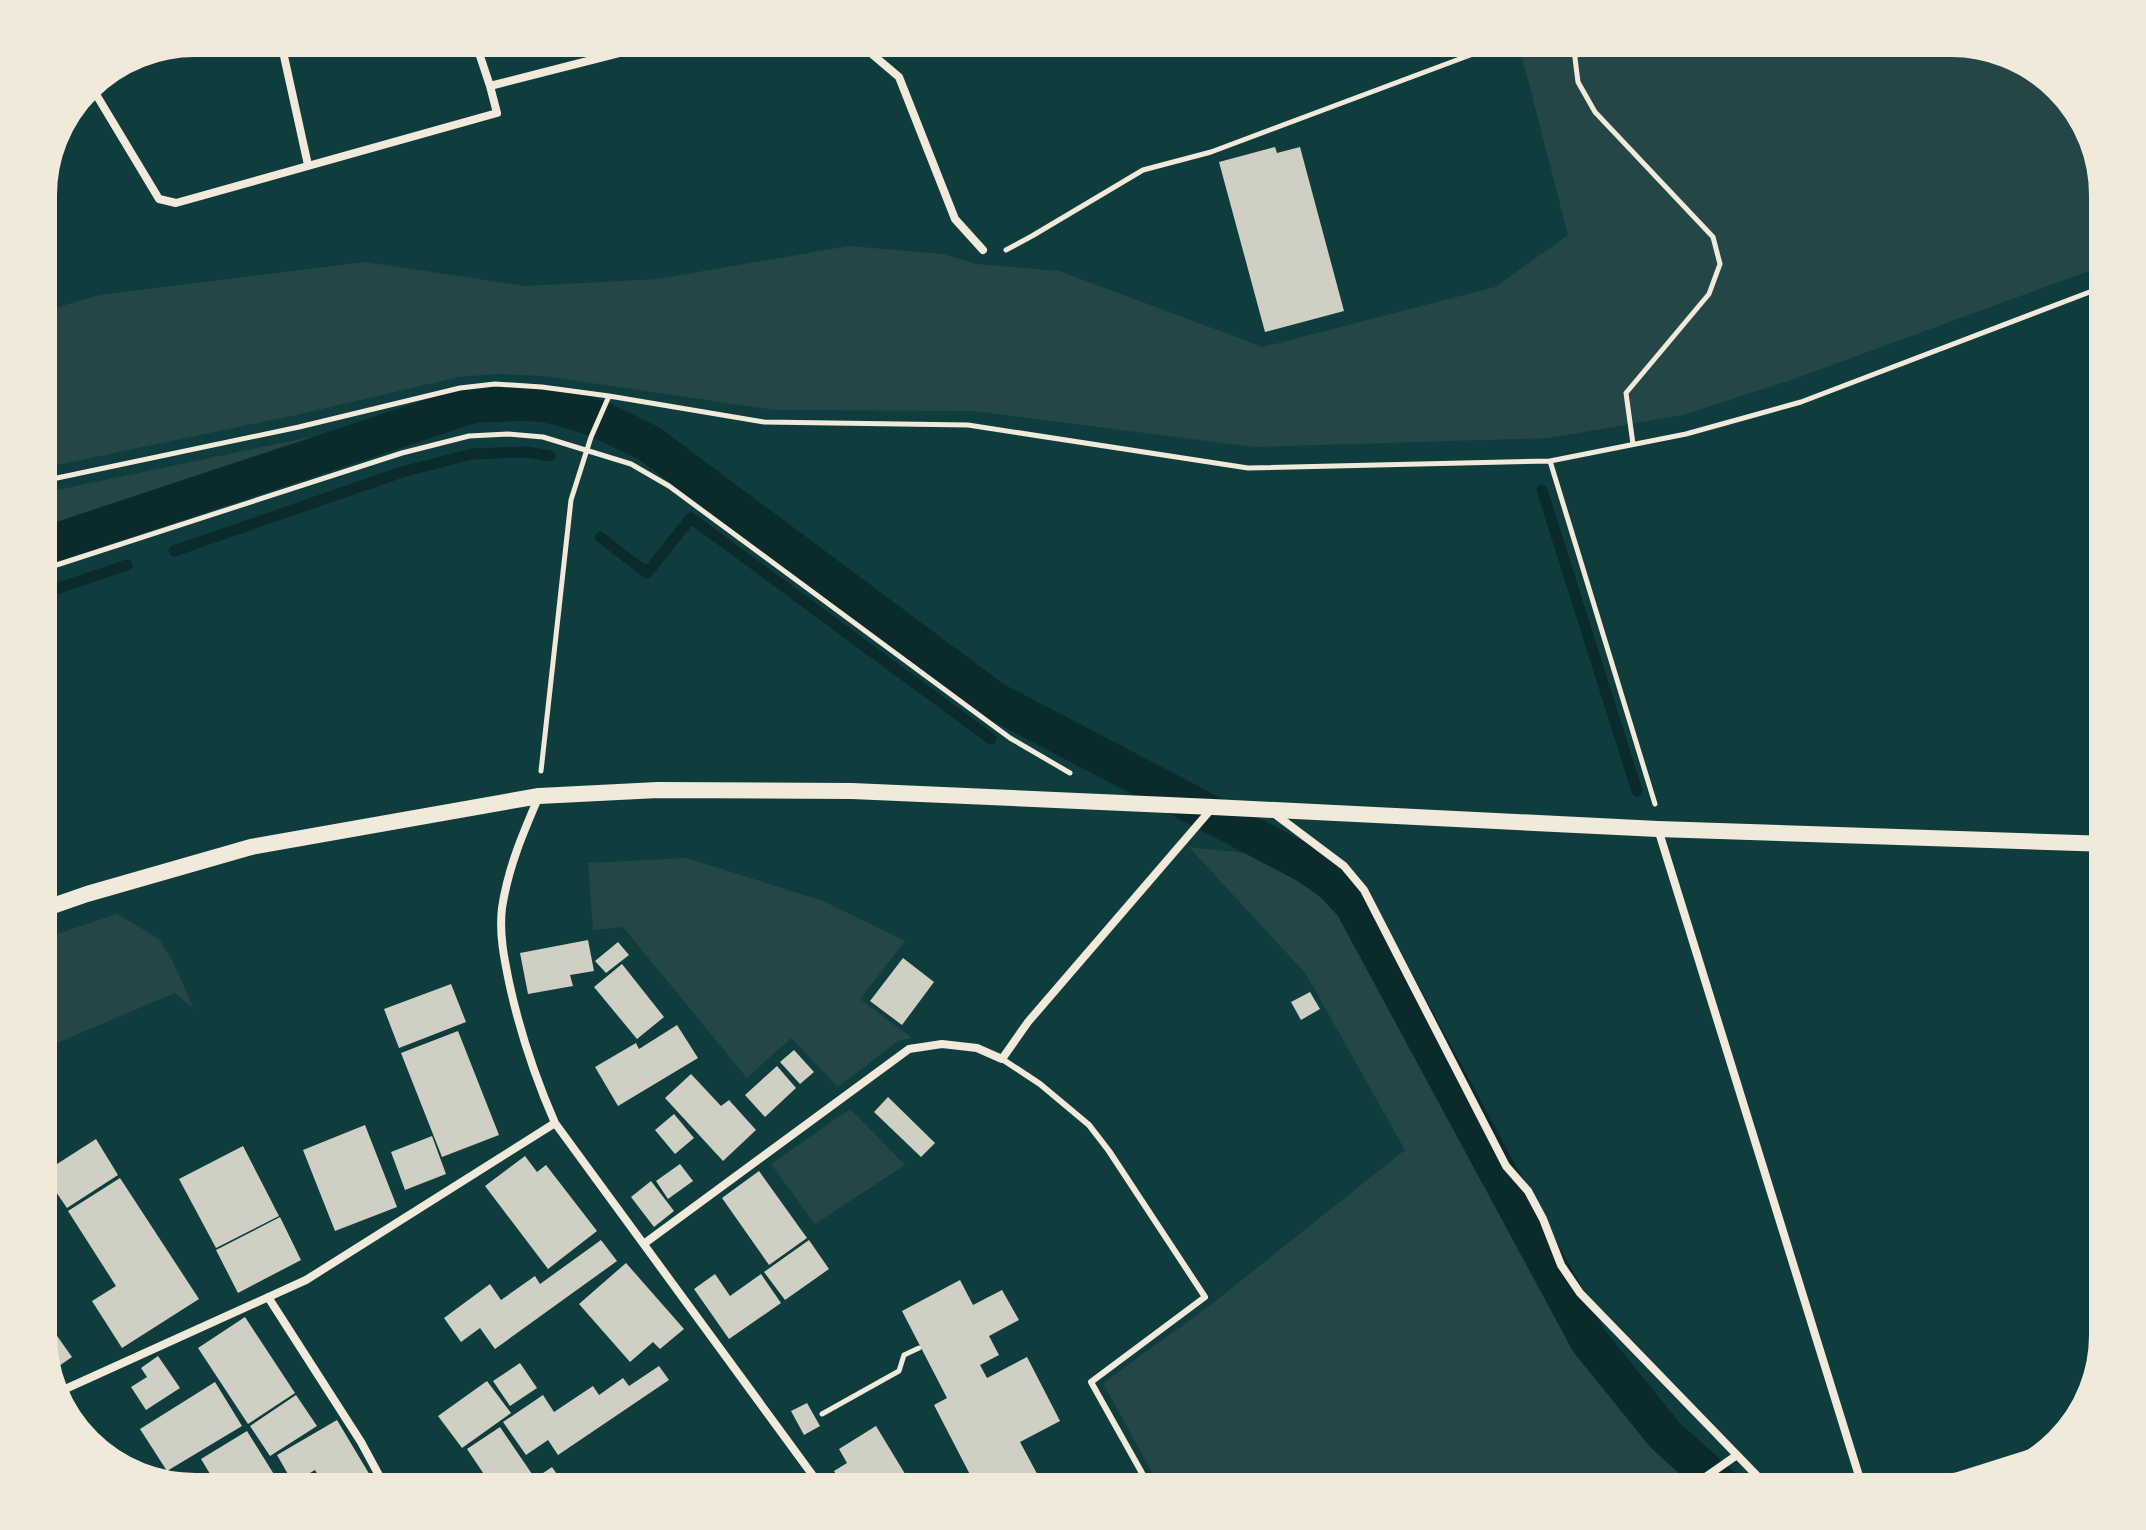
<svg xmlns="http://www.w3.org/2000/svg" width="2146" height="1530" viewBox="0 0 2146 1530" font-family="'PT Sans Narrow',sans-serif">
<rect width="100%" height="100%" fill="#0f3d3e"/>
<!-- green -->
<path fill="#244646" d="M1576,38h376l94,32 46,55 16,69v70l-317,116 -108,35 -134,23 -295,9 -280,-36 -199,-1 -231,-34 -48,-2 -37,3 -163,38 -258,54v-156l61,-18 266,-33 160,24 132,-7 192,-33 94,8 33,10 83,7 204,76 232,-60 73,-52 -47,-182 30,-5z
M382,422l-344,112v-40z
M1189,847c29,4 59,5 87,11 28,7 51,30 70,51l233,436 77,96 40,35 -24,16h-522l9,-7 -56,-102 110,-80 192,-153 -99,-176z
M687,858l136,43 82,40 -45,58 52,39 -14,3 -60,46 -47,-49 -44,40 -124,-151 -30,3 -5,-67z
M117,914l42,25 14,23 21,47 -19,-16 -123,52 -14,-10v-95z
M850,1109l55,56 -90,59 -44,-60z"/>
<g fill="none" stroke-linecap="round" stroke-linejoin="round">
<!-- stream -->
<path stroke="#0a2a2b" stroke-width="11" d="M1542,490l95,301
M600,537l47,36 44,-55 300,221
M174,551l228,-79 70,-18 55,-2 23,4
M38,595l89,-30"/>
<!-- canal -->
<path stroke="#0a2a2b" stroke-width="38" d="M38,548l435,-144c26,-1 57,-5 83,2 33,7 64,23 94,38l343,256 315,165 24,17 21,22 236,437 76,94 63,57"/>
</g>
<!-- building -->
<path fill="#cfcfc3" d="M1275,147l2,6 23,-6 44,164 -79,21 -46,-170z
M588,940l6,31 -24,4 3,11 -45,8 -8,-41z
M618,942l11,13 -23,18 -11,-12z
M903,958l31,24 -32,43 -32,-24z
M622,964l42,53 -27,22 -43,-52z
M451,984l15,38 -67,26 -15,-39z
M1310,992l10,17 -19,11 -10,-18z
M677,1025l21,33 -80,48 -23,-39 41,-24 3,6z
M458,1031l41,104 -57,22 -41,-104z
M38,1039l9,6 -9,12z
M794,1050l20,22 -14,12 -20,-22z
M777,1066l19,22 -31,29 -20,-22z
M691,1074l30,32 8,-6 27,30 -33,31 -58,-63z
M888,1097l47,46 -14,14 -47,-45z
M674,1114l20,24 -19,16 -20,-24z
M365,1125l32,82 -62,24 -32,-81z
M432,1136l14,38 -41,16 -14,-38z
M96,1139l22,36 -51,33 -24,-35z
M243,1146l36,70 -63,32 -37,-69z
M525,1156l12,16 9,-7 51,66 -49,38 -63,-83z
M680,1164l13,17 -25,18 -12,-18z
M759,1171l48,67 -38,27 -47,-67z
M120,1178l79,121 -77,49 -30,-47 24,-15 -48,-75z
M651,1181l23,30 -20,16 -23,-30z
M280,1217l21,43 -63,33 -22,-43z
M601,1240l16,21 -122,88 -15,-21 -19,14 -17,-24 46,-34 11,16 34,-24 5,8z
M809,1240l20,29 -44,31 -21,-28z
M626,1263l58,66 -24,20 -7,-7 -23,20 -51,-58z
M715,1274l15,22 31,-22 20,29 -52,36 -35,-50z
M960,1280l13,25 29,-15 17,30 -30,16 10,19 -19,10 7,13 40,-21 33,64 -40,21 22,41 -18,9h-45l-45,-87 13,-7 -45,-87z
M38,1309l34,48 -26,18 -8,-30z
M245,1317l50,76 -47,31 -50,-76z
M158,1356l22,32 -34,22 -15,-23 16,-10 -6,-9z
M520,1363l17,25 -27,18 -17,-25z
M659,1366l10,14 -111,75 -10,-15 -22,15 -23,-33 40,-27 11,17 39,-26 6,9 24,-17 6,8z
M487,1381l24,32 -49,35 -24,-32z
M215,1382l27,44 -75,45 -27,-42z
M296,1395l21,31 -47,30 -20,-30z
M63,1401l53,64 -16,-5 -44,-53z
M807,1403l13,23 -16,9 -13,-24z
M337,1420l43,72h-52l-13,-22 -22,13 -16,-28z
M876,1426l40,66h-69l-13,-21 13,-8 -8,-14z
M500,1427l32,47 -26,18h-10l-29,-43z
M247,1431l38,61h-64l-20,-33z
M552,1467l17,25h-54z
M177,1478l8,11 -16,-5z"/>
<g fill="none" stroke-linecap="round" stroke-linejoin="round">
<!-- path -->
<path stroke="#f1e9da" stroke-width="5" d="M1581,38l-6,20 3,24 17,30 118,125 7,27 -11,30 -83,99 7,51
M1006,250l26,-14 111,-66 68,-18 278,-104
M1550,461l105,343
M38,482l261,-55 161,-39 35,-4 47,3 67,9 155,26 204,3 280,43 302,-7 136,-27 115,-32 307,-117
M38,571l364,-118 67,-17 39,-2 35,3 88,27 38,22 341,252 60,35
M541,771l30,-271 20,-63 18,-41
M822,1414l77,-43 5,-16 15,-7"/>
<!-- service -->
<path stroke="#f1e9da" stroke-width="6" d="M1002,1059l38,25 49,41 20,26 96,146 -114,85 56,100 -13,10"/>
<!-- minor -->
<path stroke="#f1e9da" stroke-width="8" d="M280,38l28,127
M853,38l46,39 56,142 28,31
M1507,38l1,3 16,-3
M88,81l71,118 17,4 321,-90 -7,-27 -16,-48
M490,86l137,-35 64,-13
M539,796c-16,37 -31,72 -37,112 -3,25 2,50 7,74 11,51 25,93 46,141l270,369
M1272,812l72,54 20,24 142,276 22,25 15,28 18,46 19,28 187,193 11,6
M1658,829l206,663
M645,1243l264,-194 33,-5 35,4 25,11 26,-37 185,-215
M268,1297l93,145 27,50
M52,1395l254,-115 249,-157
M1684,1492l53,-37
M1907,1492l152,-48"/>
<!-- secondary -->
<path stroke="#f1e9da" stroke-width="16" d="M38,911l49,-17 164,-47 288,-51 119,-6 194,1 361,16 445,22 450,15"/>
</g>
<!-- crop -->
<path d="M0 0H2146V1530H0ZM195 52H1951A143 143 0 0 1 2094 195V1335A143 143 0 0 1 1951 1478H195A143 143 0 0 1 52 1335V195A143 143 0 0 1 195 52Z" fill="#f1e9da" fill-rule="evenodd"/>
<path fill="none" stroke="#f1e9da" stroke-width="10" d="M195 52H1951A143 143 0 0 1 2094 195V1335A143 143 0 0 1 1951 1478H195A143 143 0 0 1 52 1335V195A143 143 0 0 1 195 52Z"/>
</svg>
